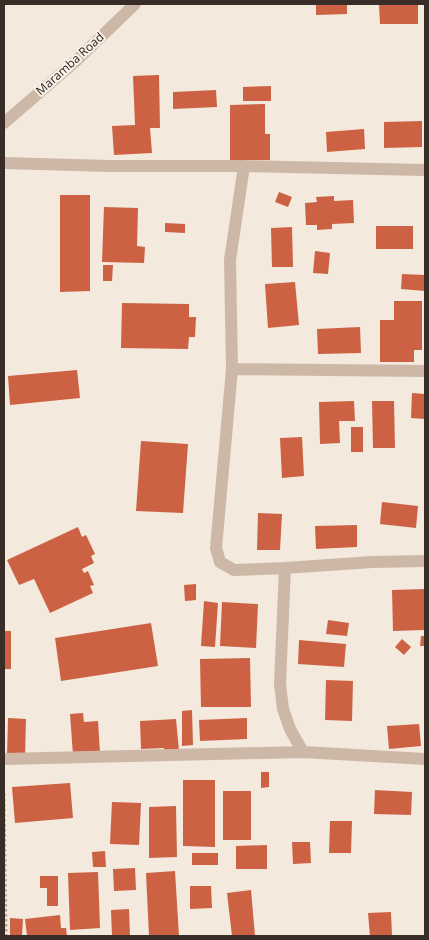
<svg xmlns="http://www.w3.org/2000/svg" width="429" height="940" viewBox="0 0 429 940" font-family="'Noto Sans',sans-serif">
<rect width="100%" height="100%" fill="#f4e9dd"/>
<!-- building -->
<path fill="#cc6243" d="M316,4h31v10l-31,1z
M379,4h39v20h-38z
M159,75l1,53h-10l2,25 -38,2 -2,-29 23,-1 -2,-49z
M271,86v15h-28v-14z
M216,90l1,17 -44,2v-17z
M265,104v30h5v26h-40v-55z
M422,121v26l-38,1v-26z
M364,129l1,20 -38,3 -1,-20z
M279,192l13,5 -4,10 -13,-5z
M60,195h30v96l-30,1z
M334,196v5l19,-1 1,23 -22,1v5l-15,1v-5h-11l-1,-22 12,-1 -1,-5z
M104,207l34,1 -1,38 8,1 -1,16 -42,-1z
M165,223l20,1v9l-20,-1z
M376,226h37v23h-37z
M292,227l1,40h-21l-1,-39z
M315,251l15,2 -2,21 -15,-1z
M103,265h10l-1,16h-9z
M402,274l23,1v16l-24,-2z
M295,282l4,43 -31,3 -3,-44z
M394,301h28v49h-8v12h-34v-42h14z
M122,303l67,1v13h7l-1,20h-6l-1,12 -67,-1z
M360,327l1,26 -43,1 -1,-25z
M77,370l3,28 -70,7 -2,-29z
M412,393l13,1v25l-14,-1z
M354,401l1,20h-16l1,22 -20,1 -1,-42z
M372,401h22l1,47h-22z
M351,427h12v25h-12z
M302,437l2,39 -22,2 -2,-40z
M141,441l47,3 -5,69 -47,-2z
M382,502l36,4 -2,22 -36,-4z
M258,513l24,1 -2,36h-23z
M357,525v22l-41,2 -1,-23z
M78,527l4,10 4,-2 9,19 -4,2 3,7 -12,6 2,4 4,-2 6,14 -4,1 3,7 -43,20 -16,-34 -15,6 -12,-25z
M196,584v16l-11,1 -1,-16z
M425,589v41l-32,1 -1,-41z
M204,601l14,2 -3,44 -14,-1z
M222,602l36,2 -2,44 -36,-2z
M328,620l21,3 -2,13 -21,-2z
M151,623l7,43 -97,15 -6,-43z
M4,631h7v38h-7z
M421,636h4v10h-5z
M402,639l9,8 -7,8 -9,-8z
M299,640l47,4 -2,23 -46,-3z
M250,658l1,49h-50l-1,-48z
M326,680l27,1 -1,40 -27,-1z
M192,710l1,35 -11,1v-35z
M83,713l1,9 14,-1 2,32 -27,2 -3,-41z
M8,718l18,1 -1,38 -18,-1z
M247,718v21l-47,2 -1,-21z
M176,719l3,32 -15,1v-4l-23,1 -1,-28z
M419,724l2,22 -32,3 -2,-23z
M261,772h8v15l-8,1z
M183,780h32v67l-32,-1z
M70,783l3,35 -58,5 -3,-36z
M375,790l37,2 -1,23 -37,-1z
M223,791h28v49h-28z
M112,802l29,1 -2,42 -29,-1z
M176,806l1,51 -28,1v-51z
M330,821h22l-1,32h-22z
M292,842h18l1,21 -18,1z
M267,845v24h-31v-23z
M105,851l1,16h-13l-1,-15z
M192,853h26v12h-26z
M135,868l1,22 -22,1 -1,-22z
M175,871l4,65h-30l-3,-63z
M98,872l2,56 -30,2 -2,-57z
M40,876h18v30h-11v-18h-7z
M190,886h21l1,22 -22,1z
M251,890l4,46h-23l-5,-43z
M129,909l1,27h-18l-1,-26z
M391,912l1,24h-22l-2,-23z
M60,915l1,13h5l1,8h-40l-2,-17z
M10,918l13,1 -1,17h-12z"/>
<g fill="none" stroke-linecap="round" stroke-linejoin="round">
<!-- path -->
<path stroke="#b8a292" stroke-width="3" stroke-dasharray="2.5 2.5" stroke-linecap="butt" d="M4,794l2,142"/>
<!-- minor -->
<path stroke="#cdb8a8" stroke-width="12" d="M4,123l73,-63 58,-56
M4,163l106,3h134l181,4
M244,166l-14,94 2,109 -16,179 4,14 14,8 51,-2 87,-6 53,-1
M232,369l193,2
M285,568l-5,116 3,25 7,20 13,23 122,7
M4,759l299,-7"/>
</g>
<g text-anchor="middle" stroke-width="4" stroke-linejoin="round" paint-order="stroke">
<!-- street labels -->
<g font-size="12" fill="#392d28" stroke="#fbf3ea">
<text transform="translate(70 64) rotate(-42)" y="4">Maramba Road</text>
</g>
</g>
<!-- border -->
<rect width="429" height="940" fill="none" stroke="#392d28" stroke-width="10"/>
</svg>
